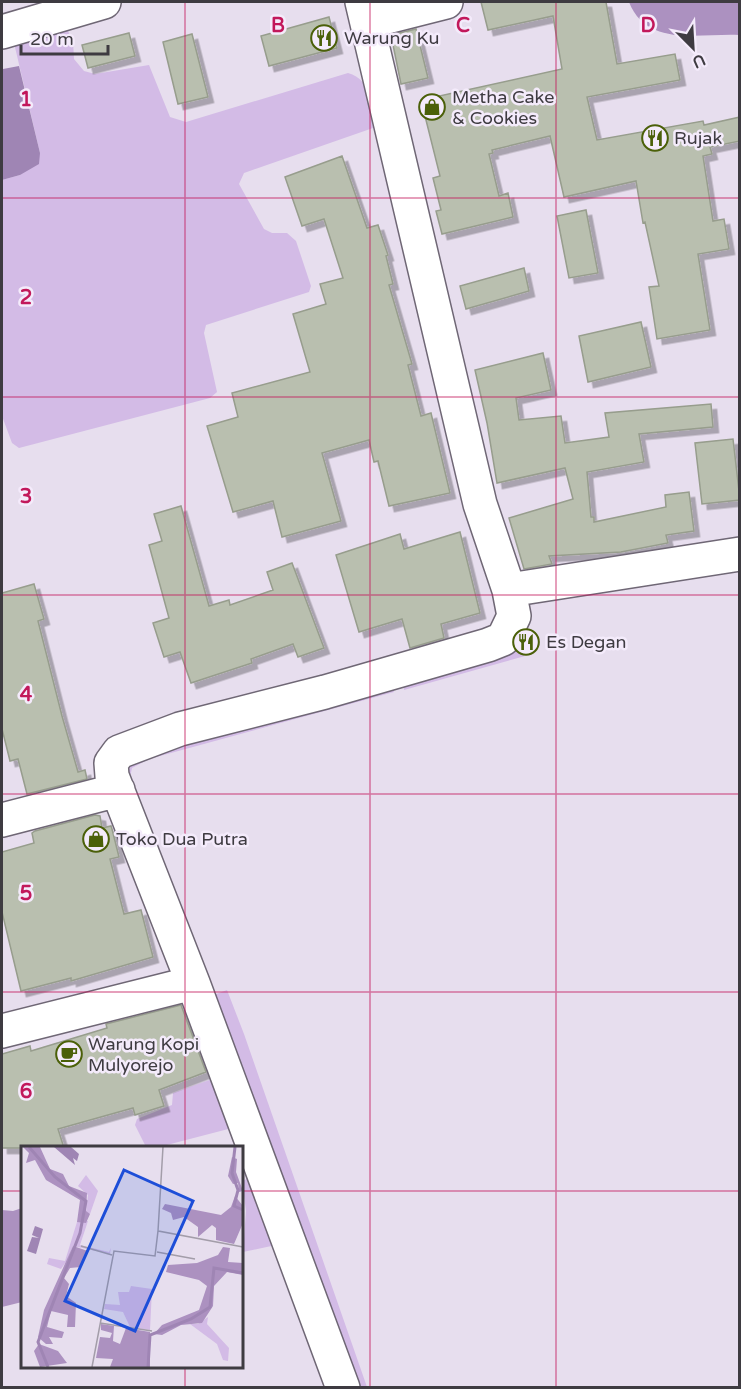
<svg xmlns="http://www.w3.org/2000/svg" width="741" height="1389" viewBox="0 0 741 1389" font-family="'Varela Round',sans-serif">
<defs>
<filter id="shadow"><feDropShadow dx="5.5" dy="5.5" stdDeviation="0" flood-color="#0004"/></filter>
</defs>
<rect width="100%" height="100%" fill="#e7deee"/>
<!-- green -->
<path fill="#d3bbe6" d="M64,23l9,18 1,18 10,12 11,3 54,-9 21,52 16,5 162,-49c25,7 21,32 25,55l-129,45 -5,11 25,45 8,4h15l9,8 15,45 -2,6 -103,33 -2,8 13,59 -7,6 -191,50 -7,-5 -10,-27v-236l18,-5 20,-22 -26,-110z
M503,639l22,17 -121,34 -1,-6 -10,3 1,5 -245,67 -17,9 -2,9 81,219 16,-6 17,44 123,353h-38l-53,-142 -33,7 3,-41 -4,-30 12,-5 -18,-49 -77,20h-13l-11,-22 2,-6 35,-14 1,-12 45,-16 -99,-325z"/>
<!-- forest -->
<path fill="#ac91c0" d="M629,2h110v33c-39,-2 -92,13 -110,-33z
M22,1208v94l-20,5v-97l11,1z"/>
<!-- water -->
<path fill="#9f85b4" d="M19,66l21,87 -1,11 -19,11 -18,5v-113l1,2z"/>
<!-- building -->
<path fill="#b9bfaf" stroke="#979d8d" stroke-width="1.5" filter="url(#shadow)" d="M481,2h125l11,62 58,-10 5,26 -93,17 10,43 106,-19 1,4 36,-8v24l-30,6 2,7 -9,2 10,65 11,-2 5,30 -31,5 12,76 -53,9 -8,-52 10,-1 -14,-64 -2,1 -7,-42 -72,16 -14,-61 -58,14 1,3 -4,1 10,42 9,-3 5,24 -71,17 -6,-23 5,-1 -8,-32 7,-2 -19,-76 141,-31 -9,-53 -65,14z
M329,17l8,31 -68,18 -8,-30z
M416,29l12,49 -27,6 -10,-49z
M129,33l6,23 -47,12 -6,-23z
M192,34l16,63 -30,7 -15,-62z
M342,156l25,72 11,-3 10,30 -2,1 7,28 -4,1 23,79 -4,1 13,51 10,-3 19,80 -61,13 -11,-45 -4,1 -5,-22 -47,13 19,68 -59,16 -9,-36 -40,11 -26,-86 31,-9 -6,-24 78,-21 -17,-58 33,-10 -6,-20 23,-6 -19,-59 -22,7 -17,-49z
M586,210l12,63 -29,5 -12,-62z
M524,268l5,23 -63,18 -6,-23z
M641,322l10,45 -63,15 -9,-46z
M543,353l8,37 -35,8 3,22 42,-4 4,27 44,-6 -4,-24 106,-9 2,23 -74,7 5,28 -57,10 4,45h3v5l72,-15 -1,-12 24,-3 5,39 -28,4 2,8 -47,9 -72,4 3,8 -28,5 -15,-51 64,-19 -8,-31 -68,15 -10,-60 -12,-53z
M733,439l7,61 -38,4 -7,-61z
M181,506l28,100 20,-6 1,5 43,-15 -6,-18 25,-9 32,85 -26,9 -5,-13 -42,15 1,4 -61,20 -11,-31 -16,5 -11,-34 16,-5 -20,-73 13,-4 -8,-27z
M460,532l20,81 -39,11 3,14 -34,10 -8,-29 -43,13 -23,-77 64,-21 4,15z
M34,584l10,35 -6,2 24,95 16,56 7,-2 2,9 -60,15 -9,-35 -8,2 -8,-32v-136z
M95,815l5,1 2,12 9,-2 1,3 7,28 -9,2 14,55 17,-4 12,47 -82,24v-3l-50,13 -19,-79v-60l32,-9 -2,-10 3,-2z
M181,1005l25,67 -47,18 5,16 -29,9 -2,-7 -75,21 6,19h-62v-94l28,-8 1,5 76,-23 -1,-4z"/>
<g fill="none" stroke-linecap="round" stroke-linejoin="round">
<!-- minor casing -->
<g stroke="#6f6775" stroke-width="36">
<path id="minor" d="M367,22l79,-20
M2,32l102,-30
M509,590l231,-36
M2,820l116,-30
M193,983l150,405
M2,1031l191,-48 -81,-207 -1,-13 8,-11 61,-23 145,-37 163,-47 15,-6 11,-23 -5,-26 -29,-86 -118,-502"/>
</g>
<!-- minor -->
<use href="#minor" stroke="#fff" stroke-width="33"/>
</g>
<!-- grid -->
<path fill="none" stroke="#c2185b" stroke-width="1.5" stroke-opacity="0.55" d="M185,2v1146M370,2v1386M556,2v1386M2,198h738M2,397h738M2,595h738M2,794h738M2,992h738M2,1191h20M242,1191h498M185,1366v22"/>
<!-- icons -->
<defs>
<g id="restaurant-ring" transform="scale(1.35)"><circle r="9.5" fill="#f4ebfb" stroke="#4b6009" stroke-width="1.5"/><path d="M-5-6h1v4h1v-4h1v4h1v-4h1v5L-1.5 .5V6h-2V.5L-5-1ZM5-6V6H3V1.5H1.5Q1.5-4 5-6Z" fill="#4b6009"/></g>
<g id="shop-ring" transform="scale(1.35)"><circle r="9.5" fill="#f4ebfb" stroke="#4b6009" stroke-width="1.5"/><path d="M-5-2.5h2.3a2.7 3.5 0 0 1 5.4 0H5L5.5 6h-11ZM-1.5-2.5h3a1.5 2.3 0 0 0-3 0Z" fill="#4b6009"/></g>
<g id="cafe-ring" transform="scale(1.35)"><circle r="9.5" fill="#f4ebfb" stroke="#4b6009" stroke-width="1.5"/><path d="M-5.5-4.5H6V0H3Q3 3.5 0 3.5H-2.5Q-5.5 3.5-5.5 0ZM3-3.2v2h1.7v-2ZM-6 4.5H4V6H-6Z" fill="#4b6009"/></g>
</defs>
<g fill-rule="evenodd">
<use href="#restaurant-ring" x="324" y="38"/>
<use href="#shop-ring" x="432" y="107"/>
<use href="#restaurant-ring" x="655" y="138"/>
<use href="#restaurant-ring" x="526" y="642"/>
<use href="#shop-ring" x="96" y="839"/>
<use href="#cafe-ring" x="69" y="1054"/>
</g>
<g text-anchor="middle" stroke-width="5" stroke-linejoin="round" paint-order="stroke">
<!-- poi labels -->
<g font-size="18" fill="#3e3b41" stroke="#f4ebfb" text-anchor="start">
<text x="344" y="44">Warung Ku</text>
<text x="452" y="103">Metha Cake<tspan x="452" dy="21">&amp; Cookies</tspan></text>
<text x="674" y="144">Rujak</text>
<text x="546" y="648">Es Degan</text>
<text x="116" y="845">Toko Dua Putra</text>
<text x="88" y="1050">Warung Kopi<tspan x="88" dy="21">Mulyorejo</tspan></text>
</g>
</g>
<!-- overview -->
<g transform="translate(21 1146)">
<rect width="222" height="222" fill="#e7deee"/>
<path d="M65,29l12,16 -8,23 -4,-2 2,-17 -10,-9zM67,75l-8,24 29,7 2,-4 -1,6 -37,-8 -5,13 -7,10 -14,-5 2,-6 16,3 12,-39zM110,140l21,3 -2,41 -20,-3 -7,-15 -19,-3 1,-5 15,1 -2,-13h11zM187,171l-1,7 22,24 -1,13 -5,-1 -6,-16 -27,-20h8z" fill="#d3bbe6"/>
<path d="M2,1h17l10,22 13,5 6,12 18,7 -1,18 4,3 -4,9 -9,-1 3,-22 -34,-20 -11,-20 -9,3 3,-10zM211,11l5,2 -1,13 7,19 -4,1 -1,-9 -5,1 -5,-8zM214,50l8,10v17l-9,21 -18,-4v-12l-4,-3 -14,12v-10l-14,-10 -11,3 -2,-7 -9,-4 3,-5 56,11 10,-8zM52,100l15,5 -7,16 -11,1 -6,10 5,6 -3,12 10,7 -1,24h-8l1,-12 -17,-4 -4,16 17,5 -2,6 -13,-1 4,7h-7l-8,-7 6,-27zM202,101l7,1 -2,14 15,1v12l-16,-3 -13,14 -1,20 -11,17 -21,2 -19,10 -8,-1 8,-9 37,-15 8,-24 -8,-6 -33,-8 2,-7 29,-2 21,-8zM80,178l13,2 -1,15 7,3 6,-16 24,4v35h-40l3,-8 -17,-1 4,-21 10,1 2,-5 -11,-3zM18,198l19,7 9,12 -27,4 -6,-16z" fill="#ac91c0"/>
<path d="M33,1h17l8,7 -2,7 -4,-3 2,7zM14,80l8,3 -7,25 -9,-3 5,-14 7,1 -7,-3z" fill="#9f85b4"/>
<path fill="none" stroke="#9f85b4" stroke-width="3" d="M8,1l26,30 31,24 -6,32 -42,109 10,25M214,1l-3,26 6,17 -4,16 9,4M127,221l2,-32 41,-16 19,-12 4,-39 29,5"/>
<path fill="none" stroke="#a39da9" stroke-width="1.5" d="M137,85l5,-84M60,100l31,9M136,106l38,7M79,177l52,8M71,221l22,-116 41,5 3,-25 85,16"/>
<path fill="#1d4ed8" fill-opacity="0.15" stroke="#1d4ed8" stroke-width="3" d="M103,24l69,31 -58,130 -70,-30z"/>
<rect width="222" height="222" fill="none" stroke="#3e3b41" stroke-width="3"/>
</g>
<g font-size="20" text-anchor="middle" font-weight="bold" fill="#c2185b" stroke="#f4ebfb" stroke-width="5" stroke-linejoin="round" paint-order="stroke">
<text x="278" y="32">B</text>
<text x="463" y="32">C</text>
<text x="648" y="32">D</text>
<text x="26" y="106">1</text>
<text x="26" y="304">2</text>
<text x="26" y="503">3</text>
<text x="26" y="701">4</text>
<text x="26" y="900">5</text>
<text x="26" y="1098">6</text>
</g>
<!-- border -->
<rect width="741" height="1389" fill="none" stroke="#3e3b41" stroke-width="6"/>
<!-- north arrow -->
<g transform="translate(693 48) rotate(156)" stroke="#f4ebfb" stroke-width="4.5" paint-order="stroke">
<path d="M0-4.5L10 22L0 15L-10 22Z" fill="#3e3b41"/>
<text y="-9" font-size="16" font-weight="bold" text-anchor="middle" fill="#3e3b41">U</text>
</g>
<!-- scale -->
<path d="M21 45v9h87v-9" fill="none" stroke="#3e3b41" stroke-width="3"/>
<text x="30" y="45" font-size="18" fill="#3e3b41" stroke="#f4ebfb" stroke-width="4.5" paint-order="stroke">20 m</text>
</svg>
